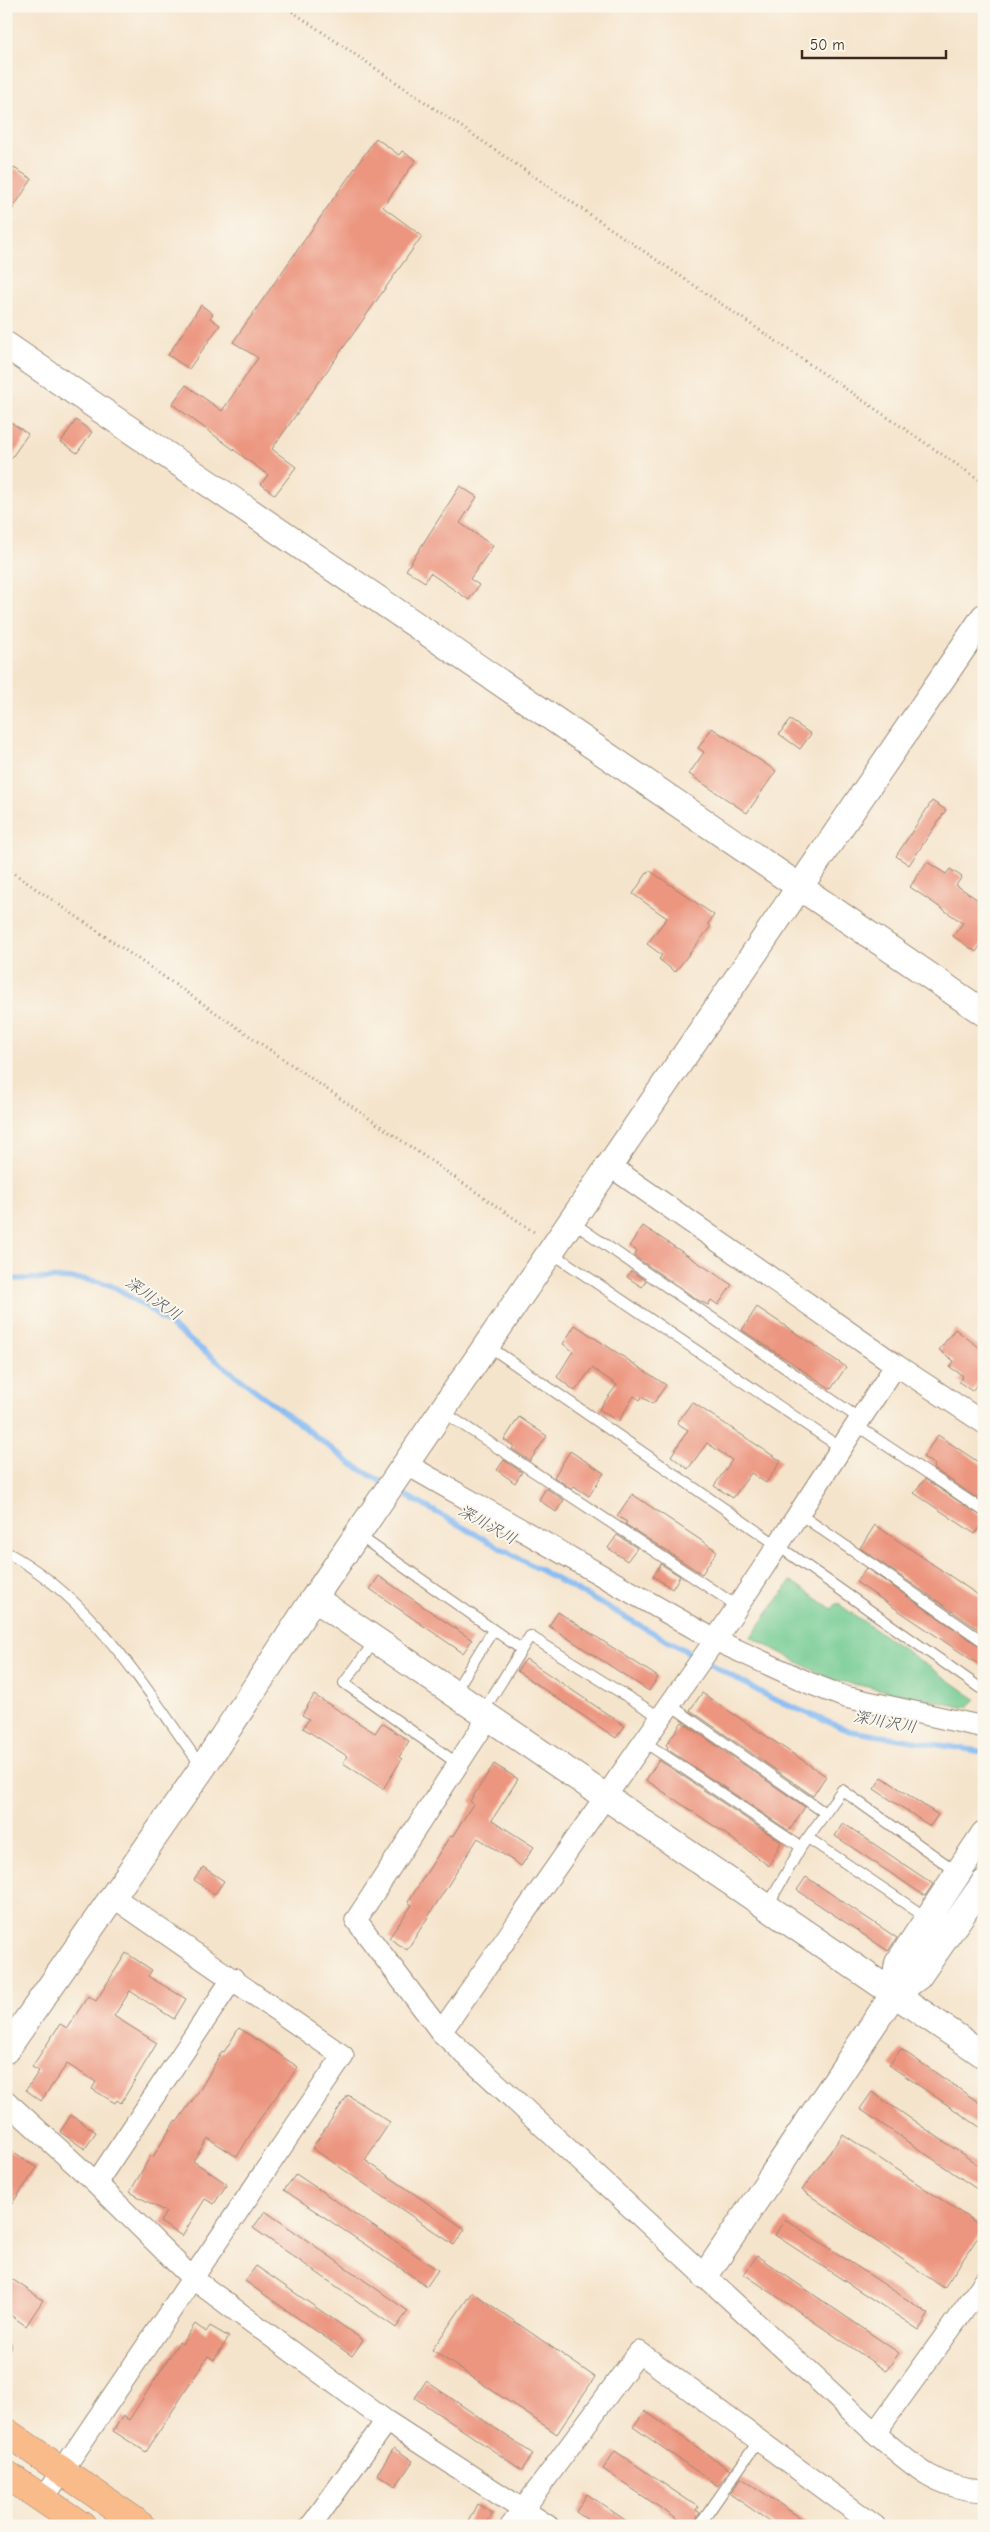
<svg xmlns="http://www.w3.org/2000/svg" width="990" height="2532" viewBox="0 0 990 2532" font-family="'Comic Neue','Klee One',sans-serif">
<rect width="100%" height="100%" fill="#fbf7ec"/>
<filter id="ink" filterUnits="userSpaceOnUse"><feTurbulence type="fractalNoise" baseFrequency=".02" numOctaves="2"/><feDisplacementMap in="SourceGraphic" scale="10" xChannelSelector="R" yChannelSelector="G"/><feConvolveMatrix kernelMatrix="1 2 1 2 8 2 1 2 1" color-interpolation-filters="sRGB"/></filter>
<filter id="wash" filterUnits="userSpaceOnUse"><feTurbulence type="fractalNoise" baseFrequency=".0096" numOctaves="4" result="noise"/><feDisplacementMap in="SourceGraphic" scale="20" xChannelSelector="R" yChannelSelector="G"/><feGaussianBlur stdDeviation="1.12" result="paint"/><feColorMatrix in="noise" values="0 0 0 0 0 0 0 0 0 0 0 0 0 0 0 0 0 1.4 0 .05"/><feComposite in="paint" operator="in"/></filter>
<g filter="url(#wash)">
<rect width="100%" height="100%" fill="#f5e4cc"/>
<!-- green -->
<path fill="#71ca91" stroke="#567a58" d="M791,1581l41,28 5,-6 139,96 -9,9 -137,-29 -79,-42z"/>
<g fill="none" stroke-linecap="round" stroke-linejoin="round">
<!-- stream -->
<path stroke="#83b9f2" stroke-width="5.5" d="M6,1279c32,1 76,-5 106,7 12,5 21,15 33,20l208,159 31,18
M396,1490l375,208 79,33 134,21"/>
</g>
<g id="blocks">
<!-- building -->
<path fill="#ec9680" d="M376,138l23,17 3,-4 14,9 -33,47 39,29 -150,213 24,18 -21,28 -14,-11 7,-9 -96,-71 14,-19 36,26 36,-53 -25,-16z
M14,168l18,11 -26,40v-38z
M201,305l12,9 -3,4 10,7 -31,44 -21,-14z
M6,419l22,15 -22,32z
M76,420l16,12 -15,21 -16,-11z
M460,486l17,11 -17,26 33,23 -23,33 9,6 -10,15 -39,-27 -5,9 -19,-12z
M790,720l21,14 -11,15 -21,-15z
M712,728l64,43 -29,42 -58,-39 15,-22 -6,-4z
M932,801l14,9 -37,55 -13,-9z
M927,862l19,12 4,-5 12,8 -6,8 28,19v36l-8,12 -23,-16 10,-13 -53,-36z
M649,870l65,45 -6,9 3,2 -36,46 -16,-13 3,-4 -15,-11 20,-26 -34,-24z
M643,1226l89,59 -14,20 -7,-5 -3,5 -10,-5 -64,-44 3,-5 -8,-5z
M631,1271l15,10 -4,6 -15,-10z
M757,1307l89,60 -15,22 -89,-59z
M575,1325l91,60 -13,19 -11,-7 -2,3 -6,-4 -16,26 -19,-13 18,-24 -25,-17 -17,23 -18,-14 16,-26 -10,-7z
M955,1329l29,22v24l-12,16 -13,-9 4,-6 -13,-9 4,-6 -15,-11z
M692,1402l89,59 -15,22 -15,-10 -18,25 -19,-12 18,-26 -25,-17 -19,26 -17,-13 17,-26 -11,-7z
M519,1417l28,19 -17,25 -18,-12 2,-3 -10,-6z
M938,1435l46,31v37l-51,-35 2,-3 -12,-8z
M570,1451l34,22 -15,23 -15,-10 -2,3 -18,-12z
M504,1460l18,12 -7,11 -18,-13z
M925,1479l59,39v4l-9,12 -61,-41z
M546,1488l18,12 -8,12 -17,-12z
M632,1494l85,57 -15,23 -77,-50 2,-2 -10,-6z
M875,1525l109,74v34l-124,-85z
M617,1535l20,13 -10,13 -19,-13z
M661,1564l19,12 -8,13 -19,-13z
M866,1568l118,81v19l-128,-86z
M379,1576l93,64 -9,13 -93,-64z
M558,1612l100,65 -9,14 -100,-65z
M526,1659l99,67 -9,12 -99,-67z
M702,1693l124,83 -13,20 -123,-86z
M314,1695l61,38 7,-10 27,18 -10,16 3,2 -19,30 -40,-26 4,-7 -44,-28 6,-9 -7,-4z
M682,1722l123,85 -16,24 -122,-82 1,-2 -2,-2z
M659,1760l122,82 -12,24 -46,-34 -77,-52z
M494,1764l24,15 -26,41 42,27 -13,19 -43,-28 -71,112 -18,-12 23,-33 -4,-3 42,-66 2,1 21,-33 -3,-3z
M882,1777l56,38 -8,11 -56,-37z
M843,1823l90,61 -8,12 -90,-60z
M203,1867l21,14 -9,13 -21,-14z
M806,1877l91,61 -9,13 -91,-61z
M126,1953l26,17 -4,6 38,23 -12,20 -44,-28 -16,25 43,27 -36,60 -4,-3 -2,3 -23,-14 4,-7 -29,-18 -26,37 -15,-11 13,-19 -7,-4 28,-43 7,4 21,-32 8,5z
M239,2028l59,39 -39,53 -22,37 -29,-19 -15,23 34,23 -13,20 -9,-5 -23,37 -22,-14 6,-10 -36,-20 21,-37 2,2 22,-36 2,1 24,-34 21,-37 2,1z
M901,2049l83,57v24l-95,-65z
M872,2092l112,77v25l-124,-85z
M348,2095l42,27 -25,38 100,69 -11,16 -142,-97z
M71,2115l25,17 -11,17 -25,-17z
M843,2134l141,94 -40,60 -142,-98z
M6,2148l31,20 -31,44z
M296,2174l142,96 -11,16 -143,-96z
M265,2211l143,100 -12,17 -143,-100z
M785,2219l144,95 -10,16 -144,-95z
M757,2256l142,97 -13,18 -142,-97z
M256,2266l107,74 -11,16 -107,-75z
M6,2275l37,25 -17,26 -20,-14z
M472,2292l123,85 -38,57 -125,-84z
M195,2324l11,8 4,-6 19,11 -15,23 -6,-4 -62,96 -33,-21 10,-15 6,4 50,-78 3,2z
M426,2381l107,73 -11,16 -107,-72z
M645,2411l85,59 -12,16 -85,-59z
M394,2448l19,13 -17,25 -19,-12z
M615,2451l83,56 -2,3 4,3 -8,13h-5l-84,-57z
M741,2478l5,3 66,45h-36l-46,-32z
M587,2494l47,32h-37l-21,-14z
M477,2504l16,9 -8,13h-19z"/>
</g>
</g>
<g filter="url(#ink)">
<use href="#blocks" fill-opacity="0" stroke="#988775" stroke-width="1"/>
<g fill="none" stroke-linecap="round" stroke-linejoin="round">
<!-- service casing -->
<g stroke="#988775" stroke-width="12">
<path id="service" d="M572,1222l288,197
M552,1253l289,195
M487,1345l290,200 203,143
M442,1411l295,195
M856,1425l128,86
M798,1513l186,129
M358,1535l163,114
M6,1552c88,47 139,137 196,215
M375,1641l-31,42 114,81
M454,1693l39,-63
M669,1704l156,109
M482,1713l48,-77 130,81
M643,1741l158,106
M808,1838l119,80
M767,1907l34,-60 41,-57 115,82
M6,2345v2
M699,2526l60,-86"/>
</g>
<!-- minor casing -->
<g stroke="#988775" stroke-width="23">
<path id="minor" d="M610,1166l286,199 88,58
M896,1365c-61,91 -119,184 -181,275 -91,131 -182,262 -274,392l434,401c35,30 60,56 109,58
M406,1464l309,176 94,43 36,14 139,30
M441,2032l-85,-112 132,-202
M6,2101l90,82 96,95 194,143 162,105
M96,2183l137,-205
M875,2433l109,-151
M43,2499l300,-443 -231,-160
M311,2526l75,-105
M511,2526l128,-174 236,174"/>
</g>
<!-- tertiary casing -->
<g stroke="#988775" stroke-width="28">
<path id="tertiary" d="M6,345l978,668
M984,617l-670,981 670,457
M893,1995l5,-32 86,-129
M6,2050l197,-283 111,-169
M705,2276l188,-281 25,-18 66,-94"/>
</g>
<!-- trunk casing -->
<g stroke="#988775" stroke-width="29">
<path id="trunk" d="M6,2432l136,94
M6,2474l76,52"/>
</g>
<!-- path -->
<path stroke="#988775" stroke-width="3" stroke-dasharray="1 4" stroke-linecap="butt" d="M284,6l700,477
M6,868l531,366"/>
<!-- service -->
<use href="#service" stroke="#fff" stroke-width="10"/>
<!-- minor -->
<use href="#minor" stroke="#fff" stroke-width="21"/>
<!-- tertiary -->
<use href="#tertiary" stroke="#fff" stroke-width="26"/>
<!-- trunk -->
<use href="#trunk" stroke="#fabb8b" stroke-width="28"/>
</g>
</g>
<g text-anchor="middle" stroke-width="4" stroke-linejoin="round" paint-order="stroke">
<!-- water labels -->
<g font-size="16" font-style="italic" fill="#51555e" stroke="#fbf7ec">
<text transform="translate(154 1298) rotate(35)" y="6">深川沢川</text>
<text transform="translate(488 1524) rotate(29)" y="6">深川沢川</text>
<text transform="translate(885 1721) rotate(10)" y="6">深川沢川</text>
</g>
</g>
<!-- margin -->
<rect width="990" height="2532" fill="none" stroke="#fbf7ec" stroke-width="25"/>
<!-- scale -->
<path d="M802 50v8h144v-8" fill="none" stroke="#3b2a1e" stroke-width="2.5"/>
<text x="810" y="50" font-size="15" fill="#3b2a1e" stroke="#fbf7ec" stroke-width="4" paint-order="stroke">50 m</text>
</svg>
